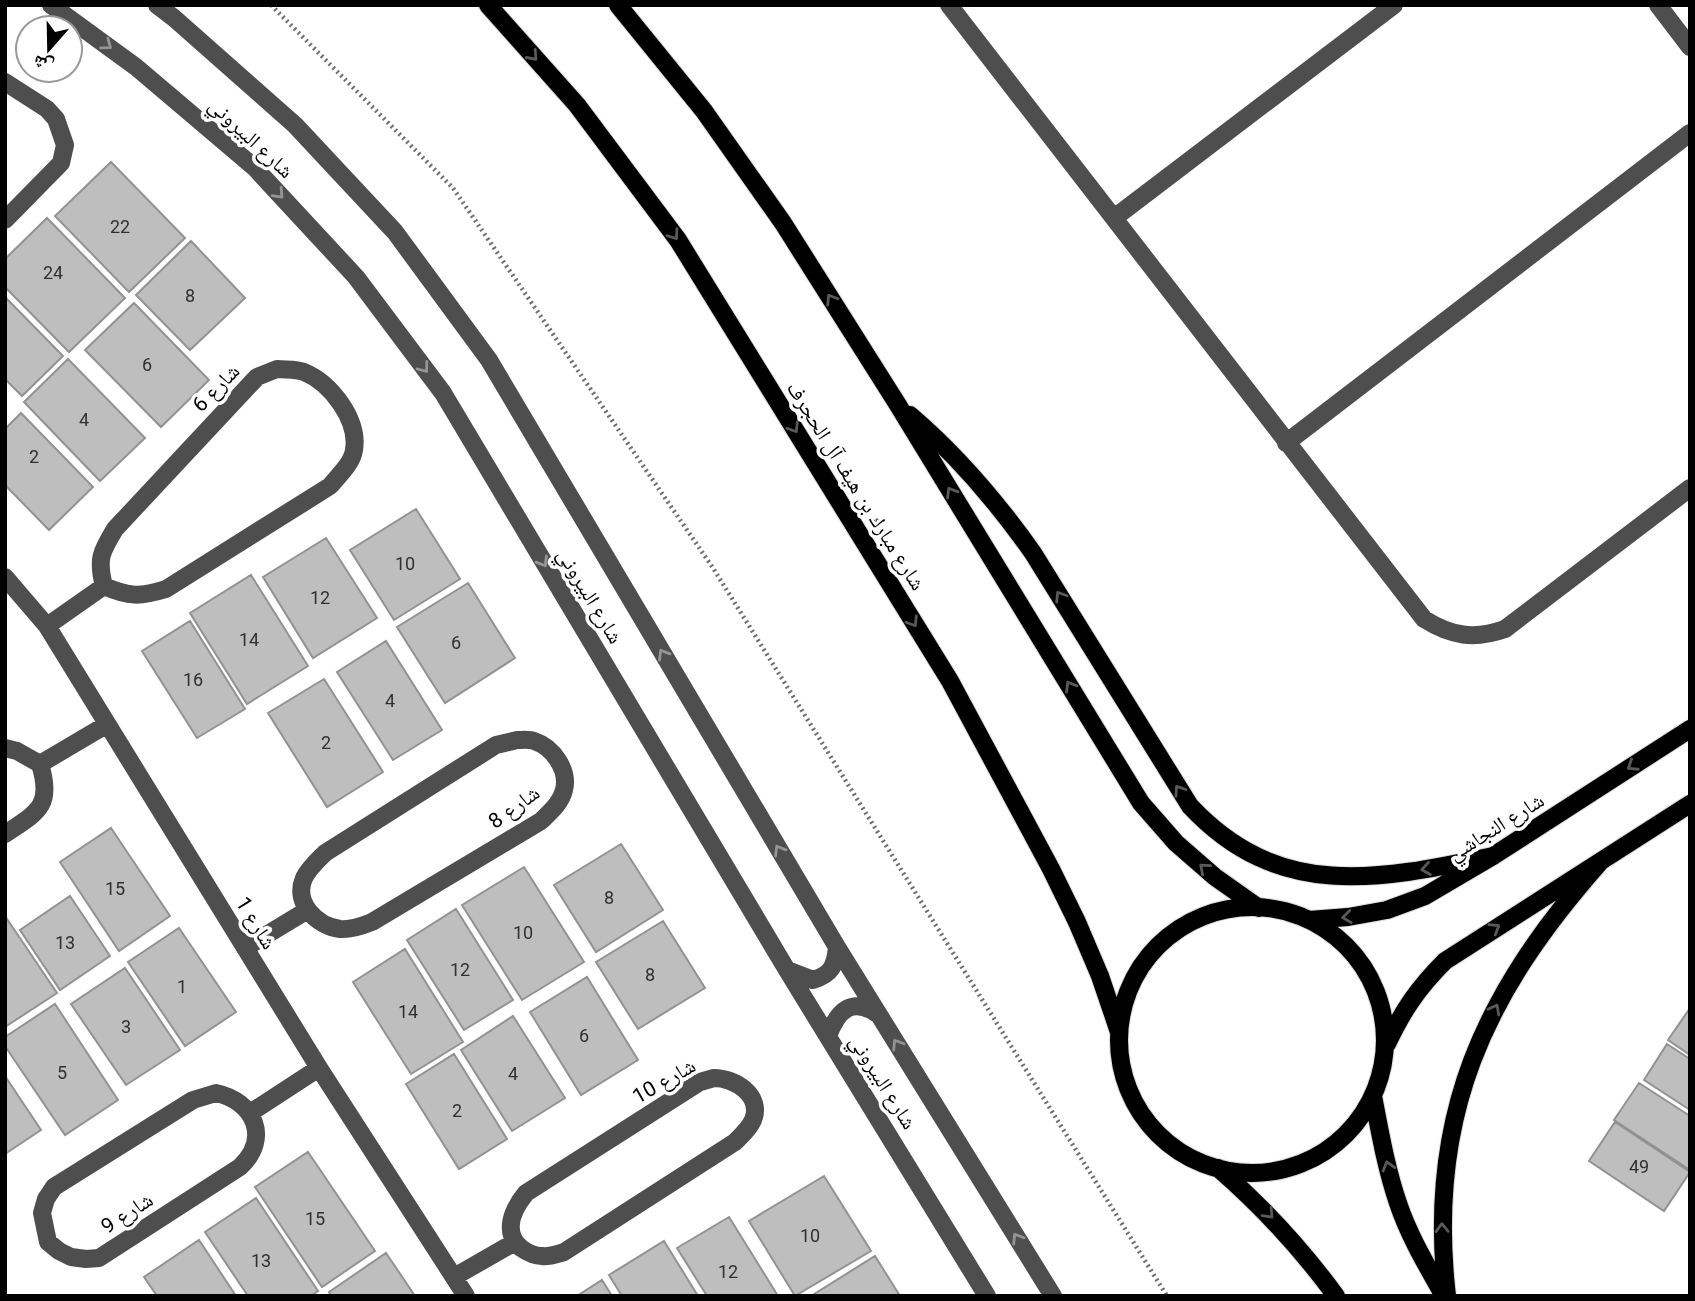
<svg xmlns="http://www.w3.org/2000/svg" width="1695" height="1301" viewBox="0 0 1695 1301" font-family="Roboto,'Noto Naskh Arabic',sans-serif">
<rect width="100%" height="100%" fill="#fff"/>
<!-- building -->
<path fill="#bebebe" stroke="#929292" stroke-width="2" d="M111,162l74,76 -56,54 -74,-76z
M47,218l78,80 -56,54 -64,-65v-28z
M191,241l54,57 -55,52 -54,-55z
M5,297l58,59 -41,40 -17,-17z
M134,303l75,77 -48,47 -76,-77z
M68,359l77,79 -45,43 -76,-79z
M21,413l72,74 -44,43 -44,-45v-56z
M416,509l44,70 -66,41 -44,-70z
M326,538l51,80 -64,40 -50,-81z
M251,575l57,91 -61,38 -57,-91z
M468,583l47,75 -70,45 -48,-76z
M190,621l55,88 -48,29 -55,-87z
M386,641l56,89 -49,30 -56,-88z
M324,679l59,93 -56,35 -59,-94z
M111,828l59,88 -51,35 -59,-89z
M621,844l42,66 -67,42 -42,-67z
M524,867l60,95 -62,38 -60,-95z
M70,896l40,60 -50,34 -40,-60z
M456,909l57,91 -49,30 -57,-90z
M5,916l52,77 -52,34z
M663,921l42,67 -67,41 -42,-67z
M179,928l57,84 -51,34 -57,-84z
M405,949l58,93 -52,32 -58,-92z
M125,968l55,82 -54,35 -55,-81z
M587,977l51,83 -57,35 -51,-83z
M55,1004l63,96 -53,35 -60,-89v-9z
M1690,1008v47l-22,-15z
M513,1016l52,82 -53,33 -51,-81z
M1667,1044l23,15v51l-46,-30z
M454,1054l53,85 -48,30 -53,-85z
M5,1076l36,54 -36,24z
M1639,1083l51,33v54l-76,-50z
M1615,1122l75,50 -26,39 -75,-50z
M308,1152l67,99 -53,36 -67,-100z
M824,1176l47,75 -76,45 -46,-75z
M256,1198l62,93 -7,5h-63l-43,-64z
M729,1217l49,79h-71l-30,-48z
M199,1240l37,56h-79l-13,-19z
M664,1241l34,55h-76l-13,-21z
M386,1253l29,43h-84l-2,-4z
M875,1256l25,40h-89z
M602,1280l10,16h-35z"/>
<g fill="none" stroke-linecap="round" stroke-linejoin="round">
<!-- major casing -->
<g stroke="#dbdbdb" stroke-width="20">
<path id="major" d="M488,5l89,100 101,135 272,441 101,188 26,53 23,54 19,56
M618,5l86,106 79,112 115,182 243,398 35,40 39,34 44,31
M910,415c48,41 87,87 123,138l157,253c89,95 188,74 303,50
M1119 1040a133 133 0 1 1 266 0a133 133 0 1 1-266 0Z
M1309,920l39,-3 39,-7 38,-14 68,-40 197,-127
M1387,1044c16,-34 31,-56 58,-83l245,-157
M1373,1096c7,36 13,72 25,107 11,33 29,63 46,93
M1218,1168c46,40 82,79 118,128
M1447,1296c-21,-180 37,-303 154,-435"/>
</g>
<!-- path -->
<path stroke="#707070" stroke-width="4.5" stroke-dasharray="2 3.5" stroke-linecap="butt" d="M271,5l182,183 260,380 454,728"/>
<!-- minor -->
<path stroke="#4e4e4e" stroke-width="18" d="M51,5l85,62 119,101 101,109 87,116 344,577 200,326
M157,5l17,13 121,107 100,107 94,128 348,587 216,349
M949,5l475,614c27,17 50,21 81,10l185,-141
M1658,5l32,42
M5,82l42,27 9,10 9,26 -4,18 -56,57
M1114,218l280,-213
M277,369c9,1 19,0 27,3 27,11 55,48 50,78 -2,14 -16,26 -24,36l-164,103c-26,8 -37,8 -62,-3 -7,-27 -3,-34 11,-57l142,-152z
M1286,443l404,-310
M5,577l42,49 272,442 147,228
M47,626l57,-40
M517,740c5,0 12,-1 17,1 19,6 35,29 30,49 -3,13 -14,22 -23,31l-169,101c-10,4 -21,8 -32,7 -23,-3 -47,-26 -36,-51 5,-10 13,-17 21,-25l171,-108z
M5,748l12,3 23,13c13,42 -2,48 -35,70
M40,764l66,-39
M245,948l61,-37
M787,970l26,10c19,-6 22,-14 24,-33
M828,1036c10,-26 24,-40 51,-21
M714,1078c20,0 49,17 39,42 -4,9 -11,15 -18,22l-171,110c-7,2 -15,5 -22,4 -8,0 -14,-3 -21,-8 -19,-16 -8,-39 5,-55l174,-111z
M216,1093c38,8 55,45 24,74l-141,91 -13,1 -15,-2 -12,-6 -11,-9 -6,-29 4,-14 8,-12 139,-87z
M250,1113l69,-45
M454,1277l61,-35"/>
<!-- major -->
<use href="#major" stroke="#000" stroke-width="18"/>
</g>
<!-- one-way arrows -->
<defs><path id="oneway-chevron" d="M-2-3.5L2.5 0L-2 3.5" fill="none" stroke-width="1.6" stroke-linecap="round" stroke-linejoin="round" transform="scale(1.75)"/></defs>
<g stroke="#959595">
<use href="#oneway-chevron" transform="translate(107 45) rotate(36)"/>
<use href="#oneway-chevron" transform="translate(279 194) rotate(47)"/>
<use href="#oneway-chevron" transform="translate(424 368) rotate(53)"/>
<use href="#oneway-chevron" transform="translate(543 562) rotate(59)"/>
<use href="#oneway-chevron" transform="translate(663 654) rotate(-121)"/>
<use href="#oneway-chevron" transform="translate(779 850) rotate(-121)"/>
<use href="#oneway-chevron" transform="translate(897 1044) rotate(-122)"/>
<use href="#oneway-chevron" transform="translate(1017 1238) rotate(-122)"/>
</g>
<g stroke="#595959">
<use href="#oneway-chevron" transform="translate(533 56) rotate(48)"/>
<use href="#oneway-chevron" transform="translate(674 235) rotate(54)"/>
<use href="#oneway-chevron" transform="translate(831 299) rotate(-122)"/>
<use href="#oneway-chevron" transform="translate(794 428) rotate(58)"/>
<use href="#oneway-chevron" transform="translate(951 492) rotate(-121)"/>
<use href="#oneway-chevron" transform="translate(1060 596) rotate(-122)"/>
<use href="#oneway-chevron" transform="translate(913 622) rotate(58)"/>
<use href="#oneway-chevron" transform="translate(1070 686) rotate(-121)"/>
<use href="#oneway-chevron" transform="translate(1632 766) rotate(147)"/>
<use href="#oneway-chevron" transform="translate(1179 790) rotate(-124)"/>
<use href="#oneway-chevron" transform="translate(1204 868) rotate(-139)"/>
<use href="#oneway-chevron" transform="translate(1426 869) rotate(171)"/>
<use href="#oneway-chevron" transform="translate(1347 917) rotate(173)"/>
<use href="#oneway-chevron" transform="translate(1495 928) rotate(-32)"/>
<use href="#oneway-chevron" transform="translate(1495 1009) rotate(-62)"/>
<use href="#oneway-chevron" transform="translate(1388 1166) rotate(-106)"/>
<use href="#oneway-chevron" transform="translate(1269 1214) rotate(47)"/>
<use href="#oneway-chevron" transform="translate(1442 1228) rotate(-91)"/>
</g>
<g text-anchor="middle" stroke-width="7" stroke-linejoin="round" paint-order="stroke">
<!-- number labels -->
<g font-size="18" fill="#303030">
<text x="120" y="233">22</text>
<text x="53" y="279">24</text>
<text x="190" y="302">8</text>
<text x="147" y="371">6</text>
<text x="84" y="426">4</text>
<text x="34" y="463">2</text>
<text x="405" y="570">10</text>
<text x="320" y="604">12</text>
<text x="249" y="646">14</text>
<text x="456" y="649">6</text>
<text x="193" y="686">16</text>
<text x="390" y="707">4</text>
<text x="326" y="749">2</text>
<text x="115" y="895">15</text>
<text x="609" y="904">8</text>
<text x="523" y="939">10</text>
<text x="65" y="949">13</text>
<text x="460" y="976">12</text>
<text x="650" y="981">8</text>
<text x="182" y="993">1</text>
<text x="408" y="1018">14</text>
<text x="126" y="1033">3</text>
<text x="584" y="1042">6</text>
<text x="62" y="1079">5</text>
<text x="513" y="1080">4</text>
<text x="457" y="1117">2</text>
<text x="1639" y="1173">49</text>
<text x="315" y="1225">15</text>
<text x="810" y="1242">10</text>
<text x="261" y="1267">13</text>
<text x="728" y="1278">12</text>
</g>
<!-- street labels -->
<g font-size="21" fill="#000" stroke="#fff">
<text transform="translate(251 138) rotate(43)" y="7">شارع البيروني</text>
<text transform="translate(216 388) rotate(-46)" y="7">شارع 6</text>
<text transform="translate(856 486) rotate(58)" y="7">شارع مبارك بن هيف آل الحجرف</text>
<text transform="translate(590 596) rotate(59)" y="7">شارع البيروني</text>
<text transform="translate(514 807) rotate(-36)" y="7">شارع 8</text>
<text transform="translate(1496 827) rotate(-32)" y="7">شارع النجاشي</text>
<text transform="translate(256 923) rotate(58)" y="7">شارع 1</text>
<text transform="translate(664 1081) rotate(-30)" y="7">شارع 10</text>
<text transform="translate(883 1082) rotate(58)" y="7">شارع البيروني</text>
<text transform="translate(127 1213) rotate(-33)" y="7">شارع 9</text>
</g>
</g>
<!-- border -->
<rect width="1695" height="1301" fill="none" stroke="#000000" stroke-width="14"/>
<!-- north arrow -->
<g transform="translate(49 49) rotate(200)"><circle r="33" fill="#ffffff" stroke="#999999" stroke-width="2"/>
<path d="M0-5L12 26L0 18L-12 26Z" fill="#000000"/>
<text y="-10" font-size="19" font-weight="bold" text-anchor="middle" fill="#000000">ش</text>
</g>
</svg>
